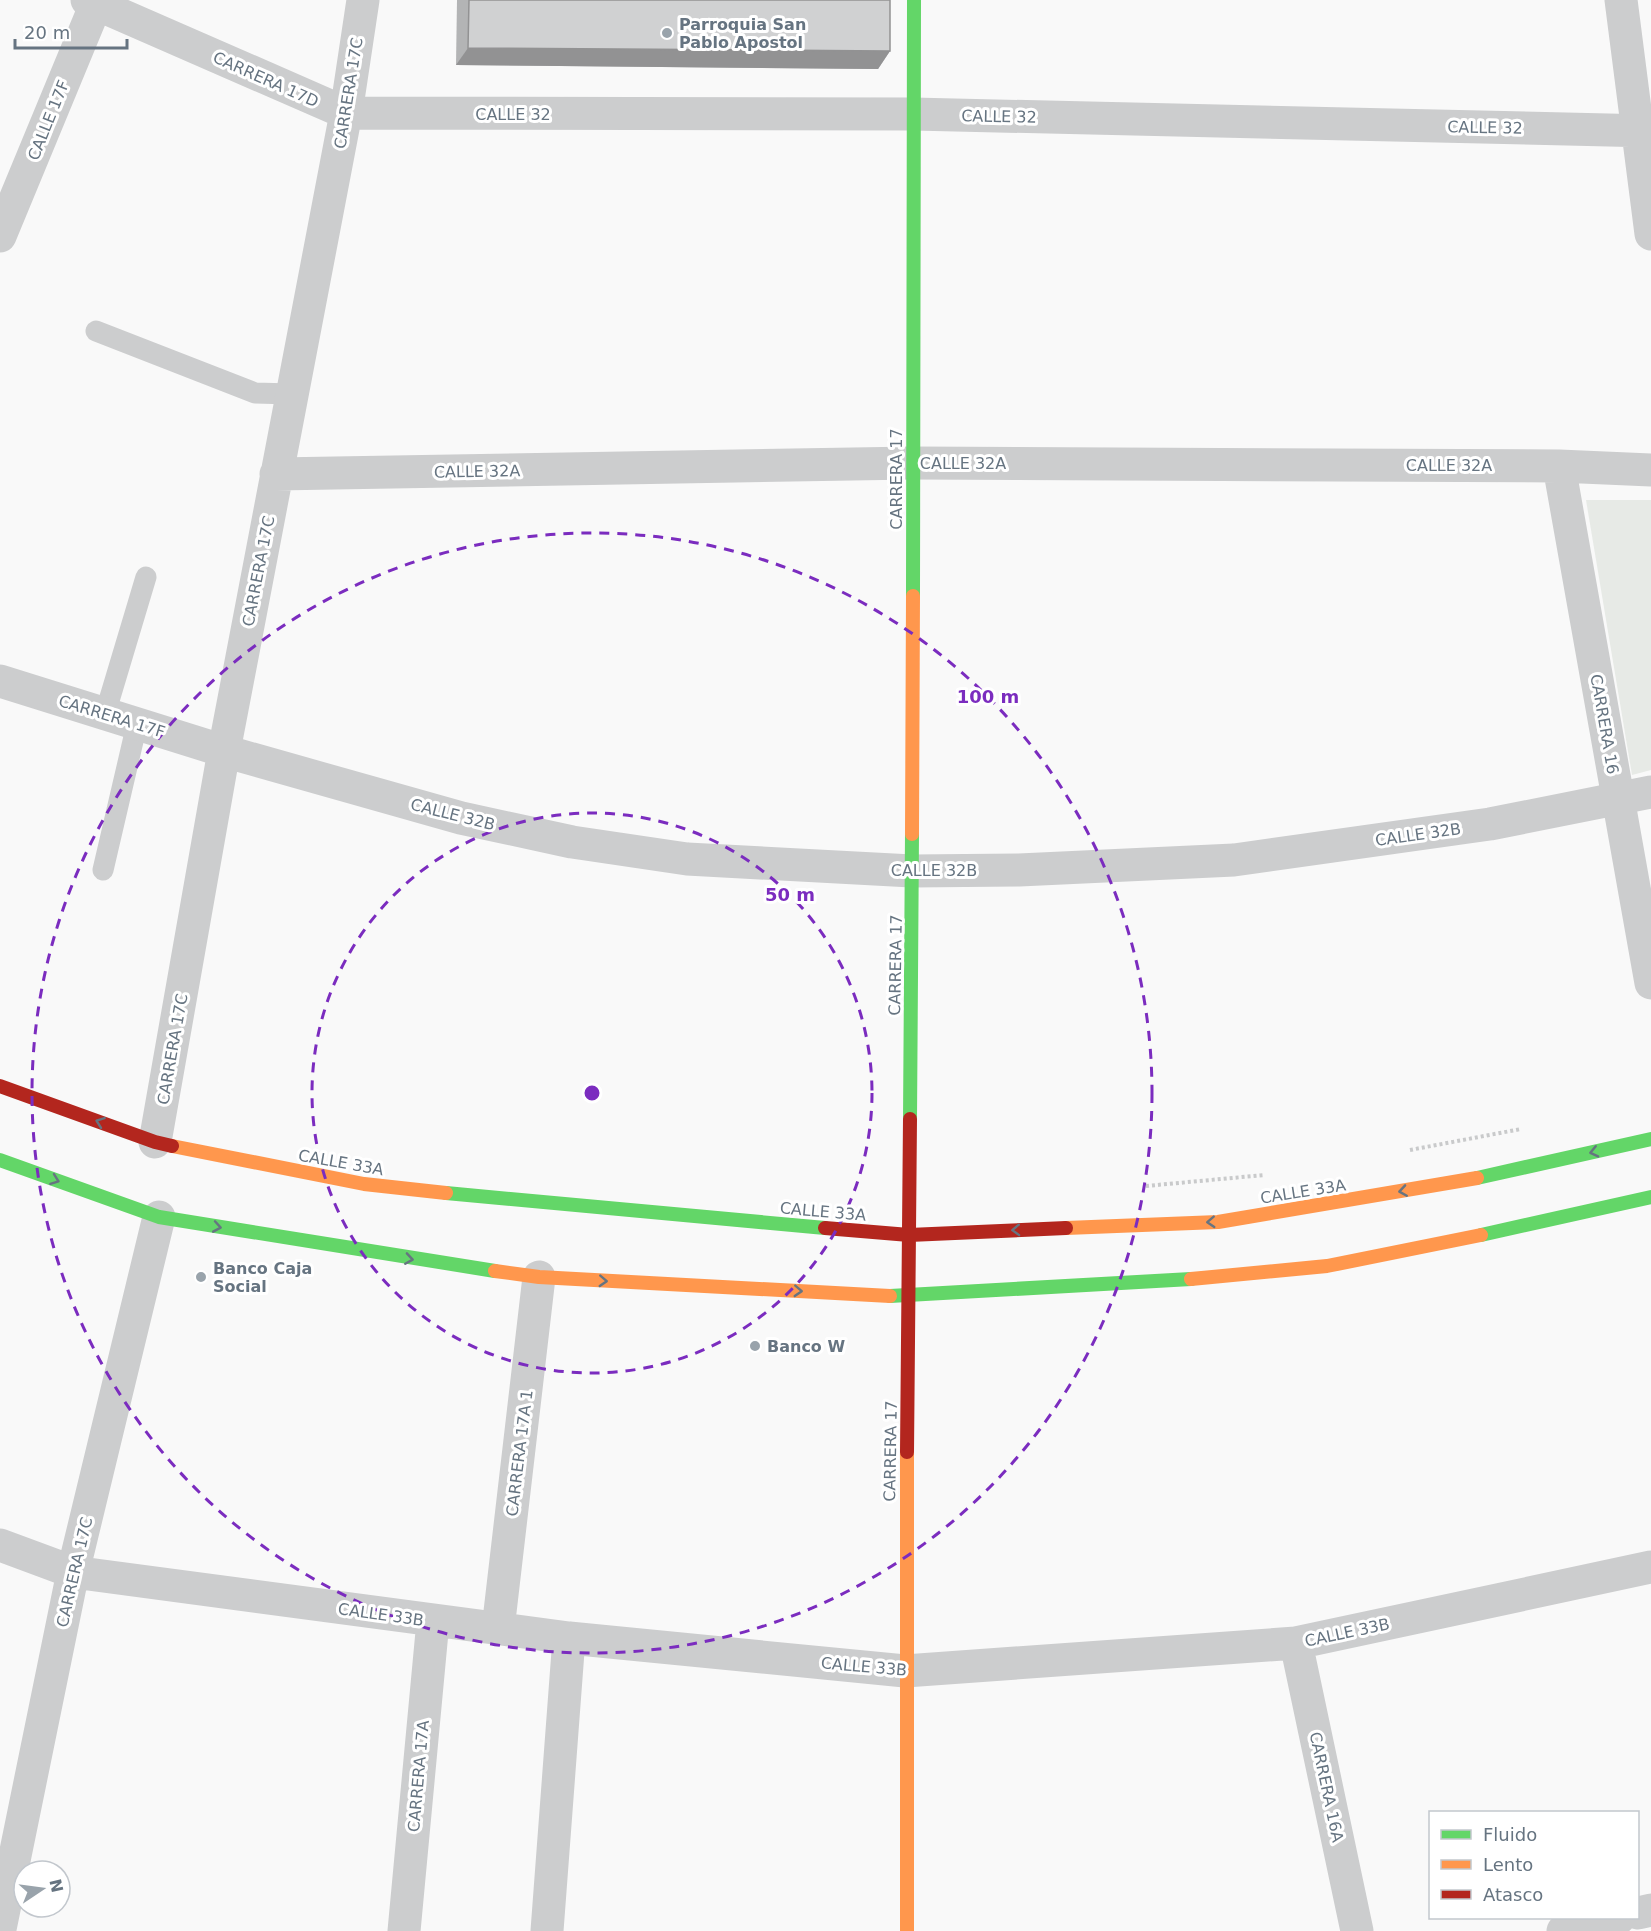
<svg xmlns="http://www.w3.org/2000/svg" width="1651" height="1931" viewBox="0 0 1651 1931" font-family="'DejaVu Sans',sans-serif">
<rect width="100%" height="100%" fill="#f9f9f9"/>
<!-- green -->
<path fill="#e7eae6" d="M1586,500h65v270l-19,5z"/>
<g fill="none" stroke-linecap="round" stroke-linejoin="round">
<!-- path -->
<path stroke="#c9cacb" stroke-width="4" stroke-dasharray="3 3" stroke-linecap="butt" d="M1410,1150l111,-21
M1146,1186l118,-11"/>
<!-- lane -->
<path stroke="#cccdce" stroke-width="21" d="M96,331l159,62 37,1
M105,714l41,-137
M103,870l34,-146"/>
<!-- street -->
<path stroke="#cccdce" stroke-width="33" d="M87,0l259,113 567,1 738,17
M1621,0l30,234
M0,236l96,-232
M1559,466l92,517
M276,474l637,-11 646,3 92,4
M0,681l224,70 237,67 111,24 115,17 225,12 107,-1 215,-10 256,-36 161,-32
M155,1142l69,-391 122,-638 17,-113
M0,1545l73,27 496,66 336,33 391,-28 355,-76
M498,1629l41,-352
M1296,1643l61,288
M1638,1913l13,-3
M0,1929l73,-357 86,-355
M404,1931l29,-310
M547,1931l22,-293
M1563,1931l56,-13"/>
<!-- fast -->
<path stroke="#63d668" stroke-width="14" d="M913,596l1,-596
M910,1119l2,-285
M0,1160l159,57 336,54
M1477,1178l174,-39
M446,1193l379,35
M1481,1235l170,-38
M890,1296l301,-17"/>
<!-- slow -->
<path stroke="#ff974d" stroke-width="14" d="M912,834l1,-238
M172,1146l192,38 82,9
M1066,1228l152,-6 259,-44
M495,1271l44,6 351,19
M1191,1279l136,-13 154,-31
M907,1452v479"/>
<!-- jam -->
<path stroke="#b3261e" stroke-width="14" d="M0,1086l155,56 17,4
M825,1228l84,7 157,-7
M907,1452l3,-333"/>
</g>
<!-- wall -->
<path fill="#b3b4b5" d="M457,0h433v51l-12,18 -422,-4z"/>
<!-- shaded-wall -->
<path fill="#929293" d="M468,48l422,3 -12,18 -422,-4z"/>
<!-- building -->
<path fill="#d0d1d2" stroke="#929293" stroke-width="1.5" d="M469,0h421v51l-422,-3z"/>
<!-- one-way arrows -->
<defs><path id="oneway-chevron" d="M-2-3.5L2.5 0L-2 3.5" fill="none" stroke-width="1.6" stroke-linecap="round" stroke-linejoin="round" transform="scale(1.5)"/></defs>
<g stroke="#667481">
<use href="#oneway-chevron" transform="translate(100 1122) rotate(-160)"/>
<use href="#oneway-chevron" transform="translate(1594 1152) rotate(167)"/>
<use href="#oneway-chevron" transform="translate(55 1180) rotate(20)"/>
<use href="#oneway-chevron" transform="translate(1403 1191) rotate(171)"/>
<use href="#oneway-chevron" transform="translate(1211 1222) rotate(177)"/>
<use href="#oneway-chevron" transform="translate(217 1227) rotate(10)"/>
<use href="#oneway-chevron" transform="translate(1016 1230) rotate(178)"/>
<use href="#oneway-chevron" transform="translate(409 1259) rotate(9)"/>
<use href="#oneway-chevron" transform="translate(603 1281) rotate(3)"/>
<use href="#oneway-chevron" transform="translate(798 1291) rotate(3)"/>
</g>
<!-- distance rings -->
<g fill="none" stroke="#7b2cbf" stroke-width="3" stroke-dasharray="10 8">
<circle cx="592" cy="1093" r="280"/>
<circle cx="592" cy="1093" r="560"/>
</g>
<!-- markers -->
<g fill="#99a3ab" stroke="#fff" stroke-width="2">
<circle cx="667" cy="33" r="6"/>
<circle cx="201" cy="1277" r="6"/>
<circle cx="755" cy="1346" r="6"/>
</g>
<g text-anchor="middle" stroke-width="6" stroke-linejoin="round" paint-order="stroke">
<!-- poi labels -->
<g font-size="16" font-weight="bold" fill="#667481" stroke="#fff" text-anchor="start">
<text x="679" y="30">Parroquia San<tspan x="679" dy="18">Pablo Apostol</tspan></text>
<text x="213" y="1274">Banco Caja<tspan x="213" dy="18">Social</tspan></text>
<text x="767" y="1352">Banco W</text>
</g>
<!-- street labels -->
<g font-size="16" fill="#667481" stroke="#fff">
<text transform="translate(266 79) rotate(24)" y="6">CARRERA 17D</text>
<text transform="translate(348 93) rotate(-81)" y="6">CARRERA 17C</text>
<text x="513" y="120">CALLE 32</text>
<text transform="translate(999 116) rotate(1)" y="6">CALLE 32</text>
<text transform="translate(48 120) rotate(-68)" y="6">CALLE 17F</text>
<text transform="translate(1485 127) rotate(1)" y="6">CALLE 32</text>
<text x="963" y="469">CALLE 32A</text>
<text x="1449" y="471">CALLE 32A</text>
<text transform="translate(477 471) rotate(-1)" y="6">CALLE 32A</text>
<text transform="translate(896 479) rotate(-90)" y="6">CARRERA 17</text>
<text transform="translate(258 571) rotate(-79)" y="6">CARRERA 17C</text>
<text transform="translate(112 716) rotate(17)" y="6">CARRERA 17F</text>
<text transform="translate(1605 724) rotate(80)" y="6">CARRERA 16</text>
<text transform="translate(453 814) rotate(14)" y="6">CALLE 32B</text>
<text transform="translate(1418 834) rotate(-8)" y="6">CALLE 32B</text>
<text x="934" y="876">CALLE 32B</text>
<text transform="translate(895 965) rotate(-89)" y="6">CARRERA 17</text>
<text transform="translate(172 1049) rotate(-80)" y="6">CARRERA 17C</text>
<text transform="translate(341 1162) rotate(10)" y="6">CALLE 33A</text>
<text transform="translate(1303 1191) rotate(-9)" y="6">CALLE 33A</text>
<text transform="translate(823 1211) rotate(5)" y="6">CALLE 33A</text>
<text transform="translate(890 1451) rotate(-89)" y="6">CARRERA 17</text>
<text transform="translate(519 1453) rotate(-83)" y="6">CARRERA 17A 1</text>
<text transform="translate(74 1572) rotate(-77)" y="6">CARRERA 17C</text>
<text transform="translate(381 1614) rotate(8)" y="6">CALLE 33B</text>
<text transform="translate(1347 1632) rotate(-12)" y="6">CALLE 33B</text>
<text transform="translate(864 1666) rotate(5)" y="6">CALLE 33B</text>
<text transform="translate(418 1776) rotate(-85)" y="6">CARRERA 17A</text>
<text transform="translate(1327 1787) rotate(78)" y="6">CARRERA 16A</text>
</g>
</g>
<circle cx="592" cy="1093" r="9" fill="#7b2cbf" stroke="#fff" stroke-width="3"/>
<g font-size="18" text-anchor="middle" font-weight="bold" fill="#7b2cbf" stroke="#fff" stroke-width="6" stroke-linejoin="round" paint-order="stroke">
<text x="988" y="703">100 m</text>
<text x="790" y="901">50 m</text>
</g>
<!-- legend -->
<rect x="1429" y="1811" width="210" height="108" fill="#ffffff" stroke="#c2c7cd" stroke-width="1.5"/>
<rect x="1441" y="1830" width="30" height="9" fill="#63d668" stroke="#c2c7cd" stroke-width="1.5"/>
<text x="1483" y="1841" font-size="18" fill="#667481">Fluido</text>
<rect x="1441" y="1860" width="30" height="9" fill="#ff974d" stroke="#c2c7cd" stroke-width="1.5"/>
<text x="1483" y="1871" font-size="18" fill="#667481">Lento</text>
<rect x="1441" y="1890" width="30" height="9" fill="#b3261e" stroke="#c2c7cd" stroke-width="1.5"/>
<text x="1483" y="1901" font-size="18" fill="#667481">Atasco</text>
<!-- north arrow -->
<g transform="translate(42 1889) rotate(77)"><circle r="28" fill="#ffffff" stroke="#c2c7cd" stroke-width="1.5"/>
<path d="M0-4.5L10 22L0 15L-10 22Z" fill="#99a3ab"/>
<text y="-9" font-size="16" font-weight="bold" text-anchor="middle" fill="#667481">N</text>
</g>
<!-- scale -->
<path d="M15 39v9h112v-9" fill="none" stroke="#667481" stroke-width="3"/>
<text x="24" y="39" font-size="18" fill="#667481" stroke="#ffffff" stroke-width="4.5" paint-order="stroke">20 m</text>
</svg>
